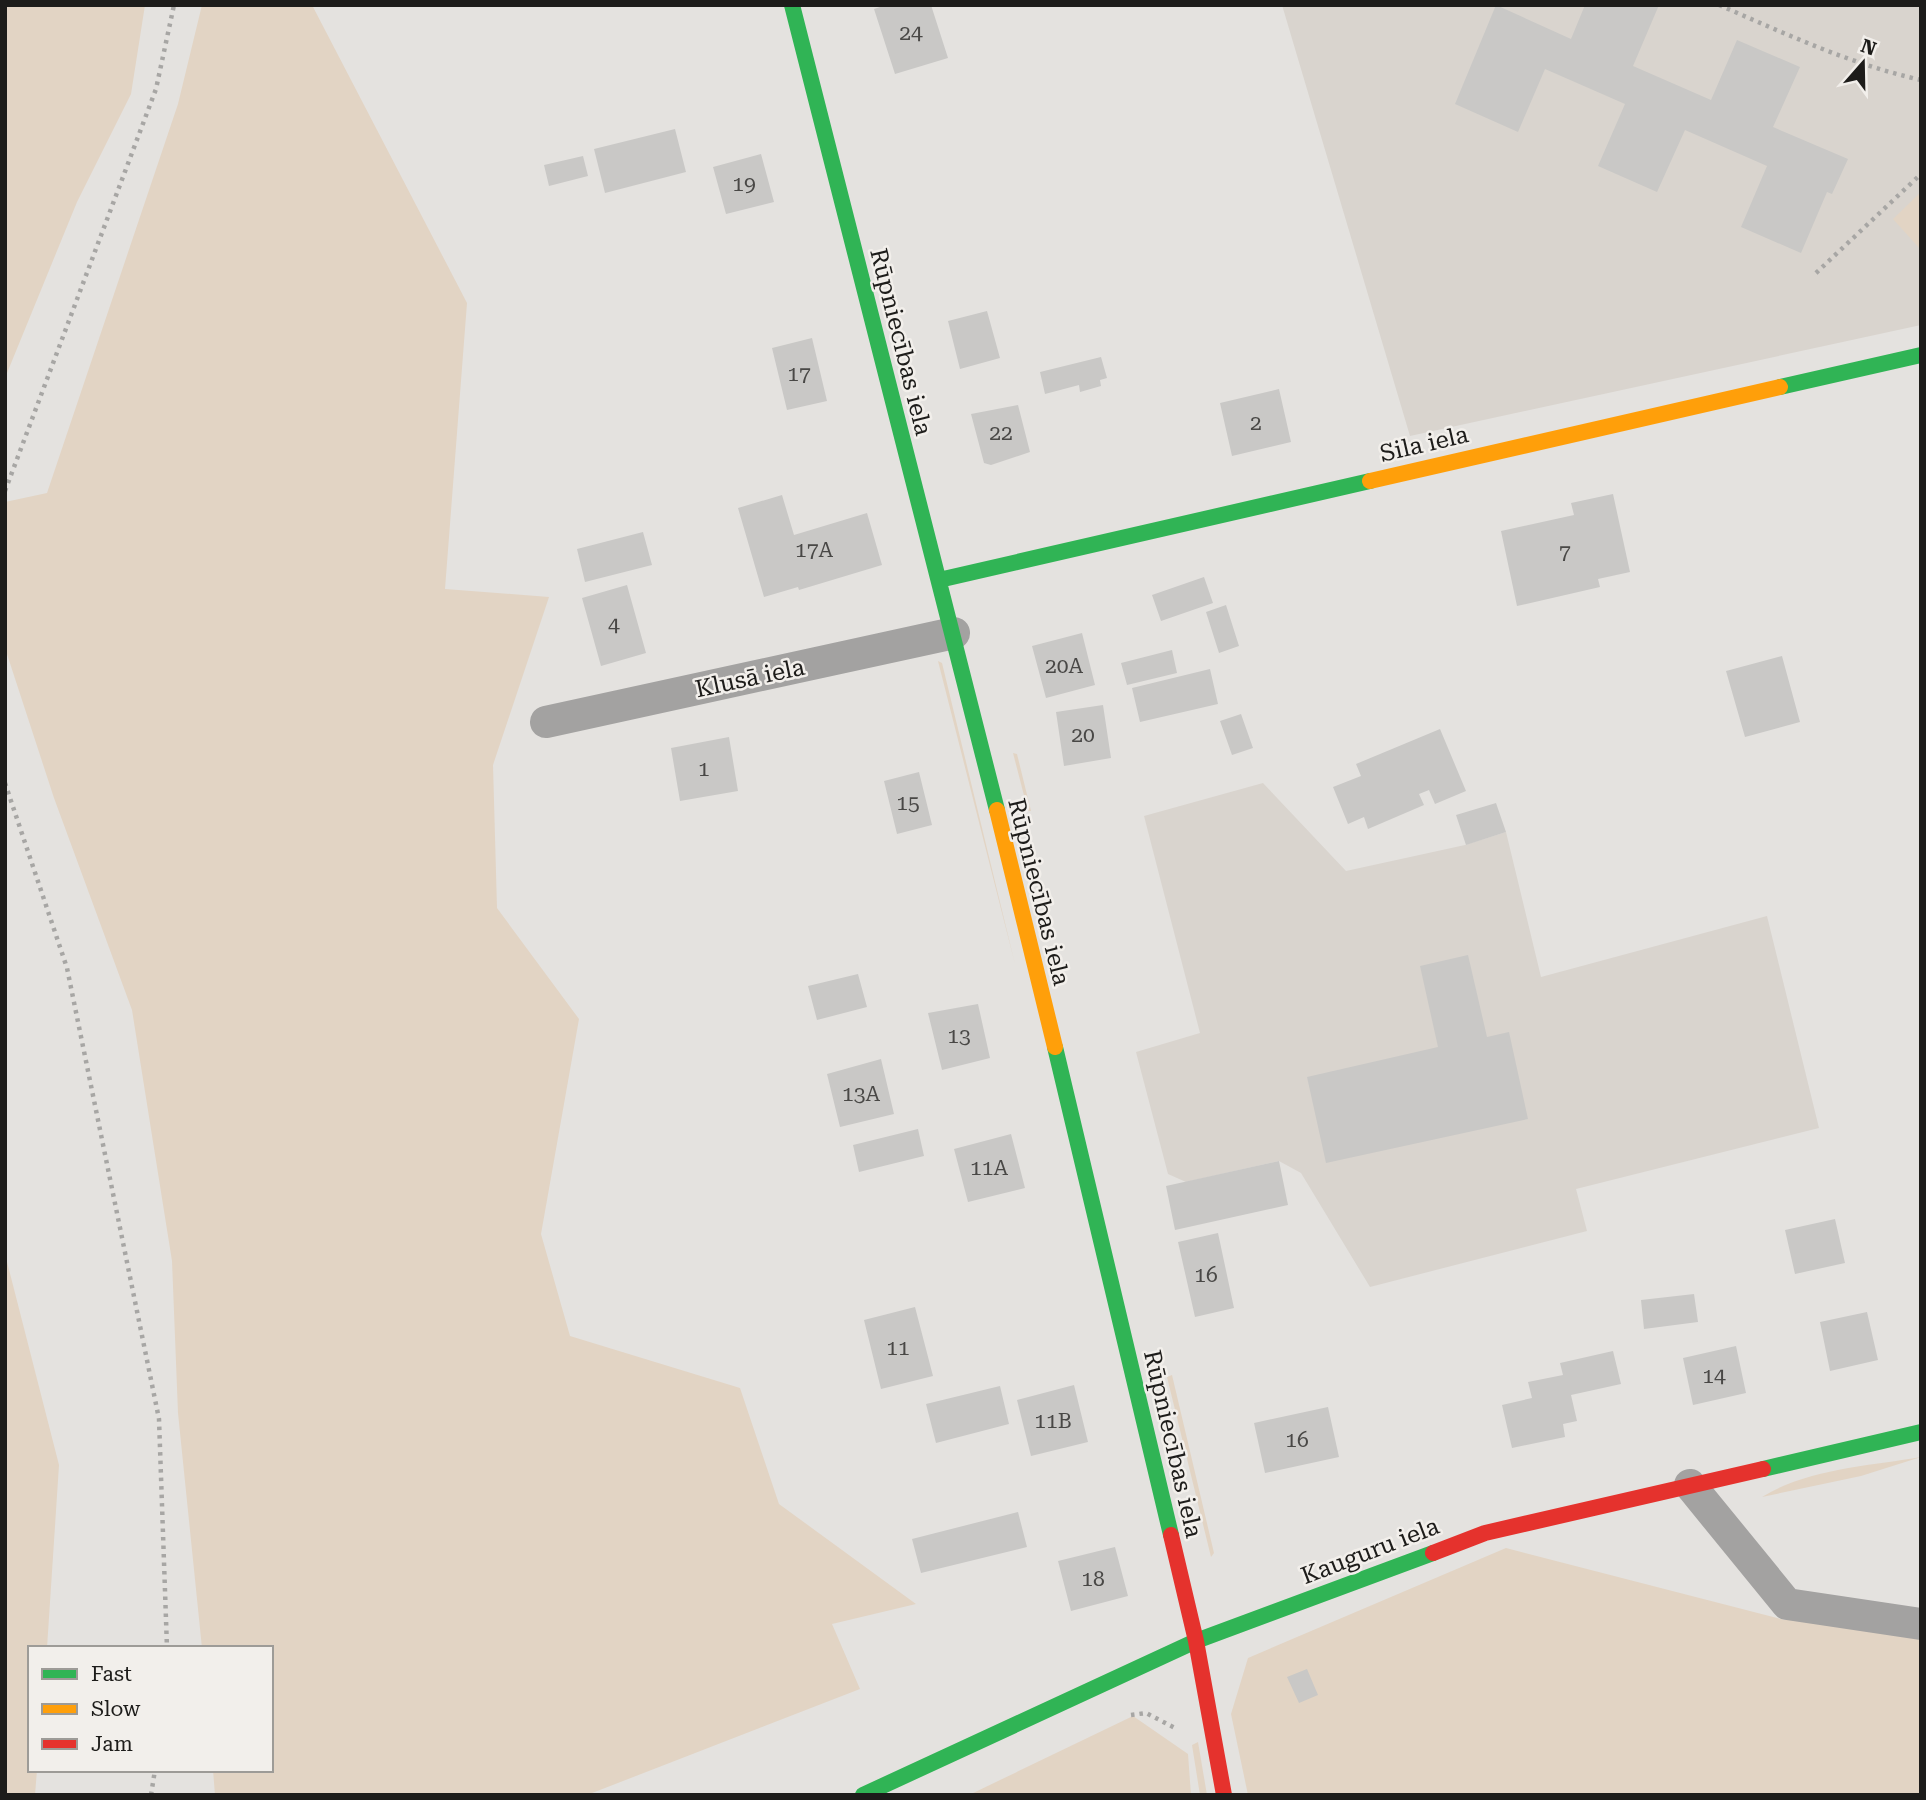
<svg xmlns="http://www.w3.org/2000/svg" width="1926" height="1800" viewBox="0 0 1926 1800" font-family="'Roboto Serif',serif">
<rect width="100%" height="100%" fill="#e4e2df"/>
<!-- built -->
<path fill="#d9d4ce" d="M1282,5h639v320l-511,111z
M1263,783l83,88 119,-26 41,-13 35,145 226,-61 52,212 -243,61 11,42 -217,56 -69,-114 -22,-12 -93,21 -18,-8 -32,-122 64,-19 -56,-217z"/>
<!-- green -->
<path fill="#e2d4c4" d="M5,5h140l-14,89 -54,108 -72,176z
M202,5h110l155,298 -22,286 104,8 -56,168 4,143 82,111 -38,215 29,102 170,52 39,116 137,100 -84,20 28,65 -273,106h-372l-2,-25h58v-122h-69l-24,-235 -6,-152 -40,-251 -78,-212 -49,-150v-146l42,-9 131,-389z
M1921,192v58l-28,-31z
M938,661l4,2 73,301z
M1013,753l4,1 14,57h-3z
M5,1254l54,211 -12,183h-17v122h7l-2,25h-30z
M1172,1375l42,178 -3,4 -44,-180z
M1921,1457l-60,19 -99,21c45,-28 107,-31 159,-40z
M1506,1548l279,72 136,-3v178h-673l-17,-81 17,-56z
M1133,1716l55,38 3,41h-222z
M1198,1742l9,53h-7l-8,-50z"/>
<!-- building -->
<path fill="#c9c8c6" d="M886,5h45l17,53 -53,16 -21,-65z
M1496,5l75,34 14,-34h74l-26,61 78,34 26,-60 63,27 -27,60 75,32 -16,35 -5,-2 -26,61 -60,-26 26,-61 -82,-36 -28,62 -59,-26 27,-62 -80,-35 -27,63 -63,-28z
M675,129l11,43 -81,21 -11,-44z
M761,154l13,48 -48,12 -13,-47z
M583,156l5,20 -39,10 -5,-21z
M987,311l13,47 -40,11 -12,-48z
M812,338l15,63 -40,9 -15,-62z
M1101,357l6,21 -7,2 1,6 -21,6 -1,-7 -34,9 -5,-22z
M1279,389l12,53 -59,14 -12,-53z
M1018,405l12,47 -39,13 -7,-2 -13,-49z
M1613,494l17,78 -32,7 2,8 -83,19 -16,-75 73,-16 -3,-12z
M782,495l12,40 73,-22 15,52 -83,25 -1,-3 -34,10 -26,-89z
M643,532l9,33 -67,17 -8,-33z
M1204,577l9,26 -52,18 -9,-26z
M627,585l19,68 -45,13 -19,-68z
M1226,605l13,41 -20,7 -13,-41z
M1082,633l13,52 -49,13 -14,-52z
M1172,650l5,23 -50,12 -6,-22z
M1782,656l18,66 -55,15 -19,-66z
M1210,669l8,35 -78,18 -8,-34z
M1103,705l8,53 -47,8 -8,-54z
M1241,714l12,34 -21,7 -12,-34z
M1440,729l26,62 -31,13 -6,-14 -10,4 5,11 -56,24 -4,-12 -16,7 -15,-37 28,-11 -5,-12z
M729,737l9,54 -58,10 -9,-53z
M919,772l13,53 -35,9 -13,-53z
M1496,803l10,29 -40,13 -10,-30z
M1468,955l19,82 22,-5 19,87 -202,44 -19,-86 131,-30 -18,-81z
M858,974l9,33 -50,13 -9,-34z
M978,1004l12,54 -48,12 -14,-57z
M881,1059l13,55 -54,13 -13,-53z
M918,1129l6,27 -65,16 -6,-27z
M1011,1134l14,54 -57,14 -14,-53z
M1279,1161l9,44 -113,25 -9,-44z
M1835,1219l10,44 -50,11 -10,-44z
M1218,1233l16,75 -39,9 -17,-75z
M1694,1294l4,28 -54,7 -3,-29z
M915,1307l18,69 -52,13 -17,-69z
M1867,1312l11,48 -48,11 -10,-49z
M1736,1346l10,47 -53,12 -10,-47z
M1613,1351l8,33 -50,11 6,26 -14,3 2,13 -53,11 -10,-43 30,-7 -4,-16 35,-7 -3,-12z
M1074,1385l14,57 -57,14 -14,-56z
M1000,1386l9,38 -73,19 -10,-39z
M1328,1407l11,50 -74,16 -11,-50z
M1018,1512l9,35 -106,26 -9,-34z
M1115,1547l13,49 -57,15 -13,-50z
M1307,1669l11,26 -19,8 -12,-26z"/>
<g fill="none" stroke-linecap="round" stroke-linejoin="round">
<!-- path -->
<path stroke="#a7a6a4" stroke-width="4.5" stroke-dasharray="3.5 5" stroke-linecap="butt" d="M1719,5c67,29 131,59 202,75
M1816,273l105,-99
M5,491l151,-402 18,-84
M5,783l62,185 92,451 8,229
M1131,1715l15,-2 29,15
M151,1795l4,-25"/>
<!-- street -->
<path stroke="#a3a2a1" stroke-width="32" d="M546,722l408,-89
M1690,1485l97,119 134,20"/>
<!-- fast -->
<path stroke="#30b455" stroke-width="16" d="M792,5l205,805
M1780,387l141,-32
M939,580l431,-99
M1055,1047l116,488
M1763,1469l158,-37
M863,1795l333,-154 237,-88"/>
<!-- slow -->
<path stroke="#ff9f0a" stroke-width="16" d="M1370,481l410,-94
M997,810l58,237"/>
<!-- jam -->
<path stroke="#e5322d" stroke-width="16" d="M1171,1535l25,106 28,154
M1433,1553l52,-20 278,-64"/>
</g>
<g text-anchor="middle" stroke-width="5" stroke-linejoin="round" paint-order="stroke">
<!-- number labels -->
<g font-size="21" fill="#494846">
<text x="911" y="40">24</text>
<text x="744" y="191">19</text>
<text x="799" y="381">17</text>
<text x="1256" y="430">2</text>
<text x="1001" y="440">22</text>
<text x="814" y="557">17A</text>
<text x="1565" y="559">7</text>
<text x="614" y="632">4</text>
<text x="1064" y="673">20A</text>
<text x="1083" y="742">20</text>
<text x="704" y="776">1</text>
<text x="908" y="810">15</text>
<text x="959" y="1043">13</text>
<text x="861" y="1101">13A</text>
<text x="989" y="1175">11A</text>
<text x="1206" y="1282">16</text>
<text x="898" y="1355">11</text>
<text x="1714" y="1383">14</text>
<text x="1053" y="1428">11B</text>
<text x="1297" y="1447">16</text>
<text x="1093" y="1586">18</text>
</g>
<!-- street labels -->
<g font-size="24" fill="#1d1c1a" stroke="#f2efeb">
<text transform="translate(901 342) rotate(76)" y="8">Rūpniecības iela</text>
<text transform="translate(1424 444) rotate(-13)" y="8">Sila iela</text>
<text transform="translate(750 678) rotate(-12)" y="8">Klusā iela</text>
<text transform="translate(1039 892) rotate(76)" y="8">Rūpniecības iela</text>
<text transform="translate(1173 1444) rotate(77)" y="8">Rūpniecības iela</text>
<text transform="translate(1370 1551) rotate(-21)" y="8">Kauguru iela</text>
</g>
</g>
<!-- border -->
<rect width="1926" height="1800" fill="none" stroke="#1d1c1a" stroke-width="14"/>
<!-- legend -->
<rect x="28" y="1646" width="245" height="126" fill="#f2efeb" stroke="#9d9b97" stroke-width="2"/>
<rect x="42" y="1669" width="35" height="10" fill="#30b455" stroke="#9d9b97" stroke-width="2"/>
<text x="91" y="1681" font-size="21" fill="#1d1c1a">Fast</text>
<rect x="42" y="1704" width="35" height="10" fill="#ff9f0a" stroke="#9d9b97" stroke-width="2"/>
<text x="91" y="1716" font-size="21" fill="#1d1c1a">Slow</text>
<rect x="42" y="1739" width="35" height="10" fill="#e5322d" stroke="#9d9b97" stroke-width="2"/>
<text x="91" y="1751" font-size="21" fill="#1d1c1a">Jam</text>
<!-- north arrow -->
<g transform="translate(1863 63) rotate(20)" stroke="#f2efeb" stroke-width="5" paint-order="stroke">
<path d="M0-5L12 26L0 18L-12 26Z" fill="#1d1c1a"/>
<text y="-10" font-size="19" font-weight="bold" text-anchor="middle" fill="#1d1c1a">N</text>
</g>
</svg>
